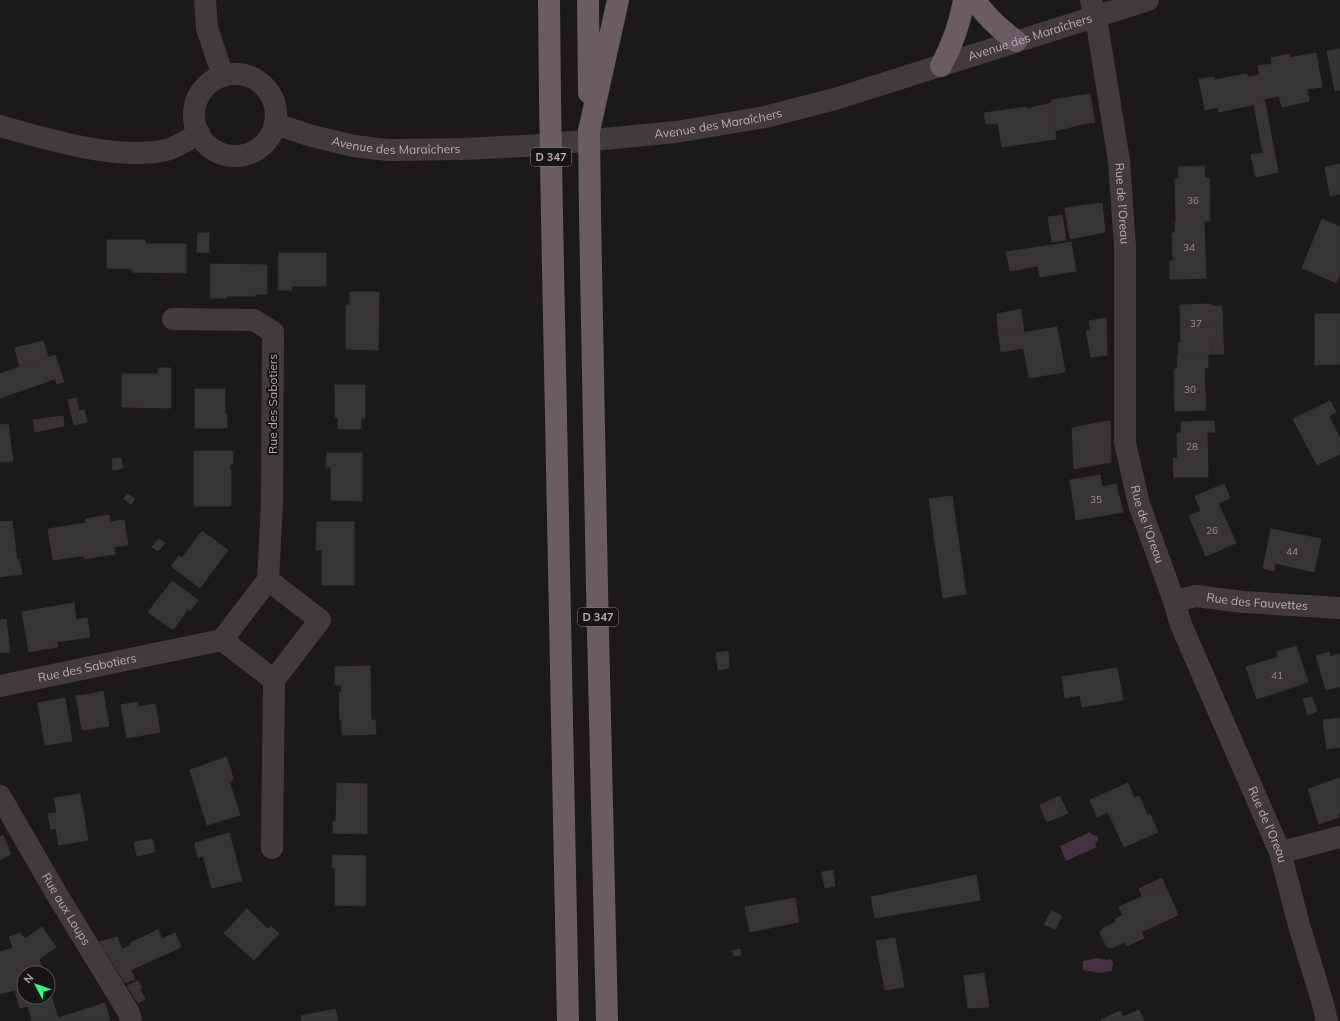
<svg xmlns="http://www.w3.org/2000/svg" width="1340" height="1021" viewBox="0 0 1340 1021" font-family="Mulish,sans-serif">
<rect width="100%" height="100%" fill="#1b1919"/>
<!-- water -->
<path fill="#453141" d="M1090,832l2,3h2l4,2v3l-3,4 2,3 -31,14 -6,-15z
M1097,958l10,2 3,-1 3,3 -1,9 -13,2 -16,-3v-9z"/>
<!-- building -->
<path fill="#373435" stroke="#373334" d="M1340,49v41l-5,1 -8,-40z
M1316,53l6,34 -15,2 2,12 -27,6 -3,-11 -15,3 -6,-33 14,-2v-3z
M1289,54l1,4 -18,4 -1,-4z
M1247,74v3l13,-2 5,27 -46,10 -1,-5 -13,3 -6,-31 15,-2v3z
M1090,94l4,23 -12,2 1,5 -28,7 -4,-31z
M1265,102l9,49 -11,2 -9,-48z
M1051,103l5,36 -54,8 -4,-24 -12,1 -2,-11 42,-6 1,2z
M1094,117l1,5 -12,2 -1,-5z
M1274,151l4,21 -22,5 -5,-22z
M1340,164v30l-10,2 -5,-29z
M1204,166l1,12h4l1,43 -34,1 -1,-43h4l-1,-12z
M1102,203l3,29 -35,7 -5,-31z
M1062,215l4,25 -14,2 -4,-25z
M1322,219l18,8v37l-8,17 -30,-13z
M1204,221l2,57 -32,1 -2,-46h3v-11z
M198,233h11v20l-12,-1z
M107,240h38l1,4h40v29l-54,-1v-3l-25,-1z
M1071,242l5,29 -36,6 -3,-17 -28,5 -3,-13z
M279,253h47v33h-35l1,4h-14z
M1037,260l1,6 -28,5 -1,-6z
M1170,261h3l1,18h-4z
M211,264l56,1v29h-12v2h-29v2h-16z
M1340,264v10l-4,9 -4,-2z
M350,292h29l-1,58 -32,-1v-44h4z
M1211,304l1,50 -33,1 -1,-12h3l-1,-38z
M1211,306h11l1,34h-11z
M1021,309l3,23 -25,4 -2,-22z
M1315,314h25v50l-25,1z
M1106,318l1,37 -16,2 -5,-26 5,-1 -2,-9z
M1057,327l8,45 -36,6 -8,-45z
M1021,333l3,15 -23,4 -2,-16z
M1212,340h11l1,14h-12z
M43,341l5,16 -28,10 -5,-19z
M55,355l9,27 -7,2 -2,-5 -55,19v-24z
M1177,355h31v13h-4l2,42 -31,1 -1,-42h4z
M158,368h13v40l-49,-1v-33h36z
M335,385h30v33h-4v11h-23v-11l-3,-1z
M195,389h30v26h2v13h-32z
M76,398l3,13 5,-1 3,12 -13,3 -6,-25z
M1330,401l6,11 -7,4 11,23v15l-23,11 -24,-46z
M63,416l1,10 -29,6 -2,-12z
M1110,421l1,41 -17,3 -3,-41z
M1214,421l1,11h-8l1,45h-30l-1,-44h4v-11z
M8,424l5,37 -13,1v-37z
M1091,424l3,41 -20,4 -2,-41z
M194,451h39v13h-3v6h1v36h-37z
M327,453h35v48l-31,-1v-33h-5z
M121,458l2,10 -10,2 -1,-11z
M1173,458h4l1,19 -4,1z
M1100,475l2,12 14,-3 7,28 -47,8 -6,-40z
M1224,484l6,14 -12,5 18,40 -30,13 -17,-40 12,-5 -6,-15z
M127,494l8,5 -4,5 -7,-5z
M952,496l14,98 -23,4 -14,-99z
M109,515l6,39 -13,2v-3l-49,7 -5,-31 38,-6v-4z
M124,520l4,25 -14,2 -4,-25z
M12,521l5,39 2,-1 3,15 -22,3v-55z
M317,522h37v63h-32v-35h-6z
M1271,529l50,10 -7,33 -39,-9 -1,8 -11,-3z
M202,531l26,19 -28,38 -29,-22 8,-10 3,2z
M159,539l6,4 -7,8 -6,-4z
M102,553v3l-18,3v-4z
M172,581l26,19 -8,11 -2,-2 -15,21 -25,-18z
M74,603l2,17 11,-2 3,19 -47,7 1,5 -15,3 -7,-40z
M6,619l4,33 -10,1v-33z
M57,642l1,5 -14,2 -1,-5z
M1296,646l12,36 -51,17 -11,-32 32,-10 -1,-5z
M728,651l1,17 -11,2 -2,-17z
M1329,652l1,5 10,-3v32l-14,4 -10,-34z
M370,666l1,54h4l1,14 -34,1v-15h-2l-1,-28h3l-1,-7h-6v-18z
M1117,668l6,32 -41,7 -2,-12 -15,3 -3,-21z
M103,691l6,35 -13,2 -5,-34z
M91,694l5,34 -14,2 -6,-34z
M1312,697l5,14 -9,4 -5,-16z
M65,698l7,43 -27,4 -7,-42z
M137,702l1,5 17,-3 5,28 -33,6 -6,-33z
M1340,718v16l-15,2 -2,-16z
M1340,734v13l-13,2 -2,-13z
M226,757l5,13 -5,2 14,43 -33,10 -17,-55z
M231,770l2,10 -4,1 -3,-9z
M1340,778v35l-22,8 -10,-32z
M337,783l30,1v50l-34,-1v-12h3z
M1128,783l6,15 5,-2 9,20 2,-2 8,18 -34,15 -16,-35 -11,5 -7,-17z
M80,794l8,46 -29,5 -3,-16h-5l-3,-15 9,-1 -3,-15z
M1060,796l1,3 -20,9 -1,-3z
M1061,799l7,14 -21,9 -6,-14z
M1338,814l1,3 -20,7 -1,-3z
M229,833l13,48 -30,7 -9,-32 -5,2 -3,-15z
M3,835l8,19 -11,6v-23z
M152,839l3,13 -18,4 -3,-14z
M333,855l33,1 -1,50 -30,-1v-37h-3z
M833,870l2,16 -10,2 -3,-16z
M976,875l4,25 -105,18 -4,-21z
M1162,878l3,8 -23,10 -3,-7z
M1165,886l12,26 -37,16 4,10 -17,8 -2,-4 -13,6 -5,-1 -7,-14 3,-5 13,-6 -1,-3 8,-4 -4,-8z
M795,898l4,24 -49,10 -5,-25z
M247,909l21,20 3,-3 8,8 -25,26 -30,-27z
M1052,911l10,5 -2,3 -10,-5z
M1176,912l2,3 -37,17 -1,-4z
M1050,914l10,5 -5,10 -11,-5z
M42,927l14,20 -17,12 5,14h-20v24h24v-11l10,32 47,-15 5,18h-78l-4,-15 -8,2 -5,-18 -15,4v-42l13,-4 -4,-11 11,-4 5,6z
M158,930l4,9 11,-5 6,14 -59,27 -12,-19 23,-11 -1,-2z
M175,933l6,13 -2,2 -6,-14z
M117,937l5,12 -14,7 -9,-14z
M895,938l9,49 -19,3 -9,-49z
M740,949l1,6 -7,1 -2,-5z
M131,970l4,9 -10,4 -5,-8z
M984,973l5,34 -21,1 -4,-32z
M138,981l4,7 -2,1 5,10 -7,4 -11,-17z
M335,1009l3,12h-36l-1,-5z
M1139,1010l5,11h-42l-1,-1 19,-9 3,6z"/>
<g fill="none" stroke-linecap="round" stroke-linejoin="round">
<!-- minor -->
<g stroke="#423b3e" stroke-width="22">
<path id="s1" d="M1091,0l7,30 21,131 6,86v196l14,61 35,97 7,24 99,227 19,73 24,79 4,17"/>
<path d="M173,319l81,1 19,12 -1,171 -4,77 52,40 -46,60 -2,168"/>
<path id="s2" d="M1174,601l22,-5 47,6 97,6"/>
<path d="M222,640l46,-60"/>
<path id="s3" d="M0,686l222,-46 52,40"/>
<path id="s4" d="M0,796l56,97 73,120 2,8"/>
<path d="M1280,852l10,-2 50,-13"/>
</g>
<!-- tertiary -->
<g stroke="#423b3e" stroke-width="22">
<path d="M205,0l2,28 16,48"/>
<circle cx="235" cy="115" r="41"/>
<path id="s5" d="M275,124l37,12 42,10 34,4 76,-1 77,-4 135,-13 89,-15 70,-18 313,-99"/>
<path d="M0,126c47,13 118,35 166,24 12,-3 23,-11 33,-17"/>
</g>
<!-- trunk -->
<path stroke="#695d63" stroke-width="22" d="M549,0l1,99
M588,0l1,93
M975,0c11,17 25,29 41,41
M941,66c11,-21 19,-42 23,-66
M589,131l29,-131
M590,214l7,374 10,433
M552,216l16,805"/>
<!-- trunk-bridge -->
<path stroke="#695d63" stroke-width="22" d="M550,99l2,117
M589,131l1,83"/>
</g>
<g text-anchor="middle" stroke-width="4" stroke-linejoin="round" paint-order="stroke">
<!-- number labels -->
<g font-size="10" fill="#9a8c94">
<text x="1193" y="204">36</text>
<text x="1189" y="251">34</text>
<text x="1196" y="327">37</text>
<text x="1190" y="393">30</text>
<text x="1192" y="450">28</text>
<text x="1096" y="503">35</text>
<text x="1212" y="534">26</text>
<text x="1292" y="555">44</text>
<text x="1277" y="679">41</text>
</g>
<!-- shield labels -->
<g fill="#161414" stroke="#8a7d84" stroke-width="1">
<rect x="531" y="148" width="40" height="18" rx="3"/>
<rect x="578" y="608" width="40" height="18" rx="3"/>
</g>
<g font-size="11" font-weight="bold" fill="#bbaab4">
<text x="551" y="161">D 347</text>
<text x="598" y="621">D 347</text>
</g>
<!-- street labels -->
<g font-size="12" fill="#bbaab4" stroke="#161414">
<text dy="4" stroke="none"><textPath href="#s5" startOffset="772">Avenue des Maraîchers</textPath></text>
<text dy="4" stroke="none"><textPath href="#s5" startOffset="448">Avenue des Maraîchers</textPath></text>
<text dy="4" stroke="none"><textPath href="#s5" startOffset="124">Avenue des Maraîchers</textPath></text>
<text dy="4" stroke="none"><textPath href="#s1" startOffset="206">Rue de l'Oreau</textPath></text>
<text transform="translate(273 404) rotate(-90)" y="4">Rue des Sabotiers</text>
<text dy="4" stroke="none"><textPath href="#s1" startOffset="530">Rue de l'Oreau</textPath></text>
<text dy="4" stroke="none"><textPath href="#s2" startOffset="84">Rue des Fauvettes</textPath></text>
<text dy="4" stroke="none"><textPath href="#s3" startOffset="89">Rue des Sabotiers</textPath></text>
<text dy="4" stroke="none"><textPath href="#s1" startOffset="854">Rue de l'Oreau</textPath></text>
<text dy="4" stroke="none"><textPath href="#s4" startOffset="131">Rue aux Loups</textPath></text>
</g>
</g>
<!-- north arrow -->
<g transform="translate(36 985) rotate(311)"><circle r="19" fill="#161414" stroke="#585054"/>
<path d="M0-3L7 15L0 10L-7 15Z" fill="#30fc81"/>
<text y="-6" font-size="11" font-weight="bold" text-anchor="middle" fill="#bbaab4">N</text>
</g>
</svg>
